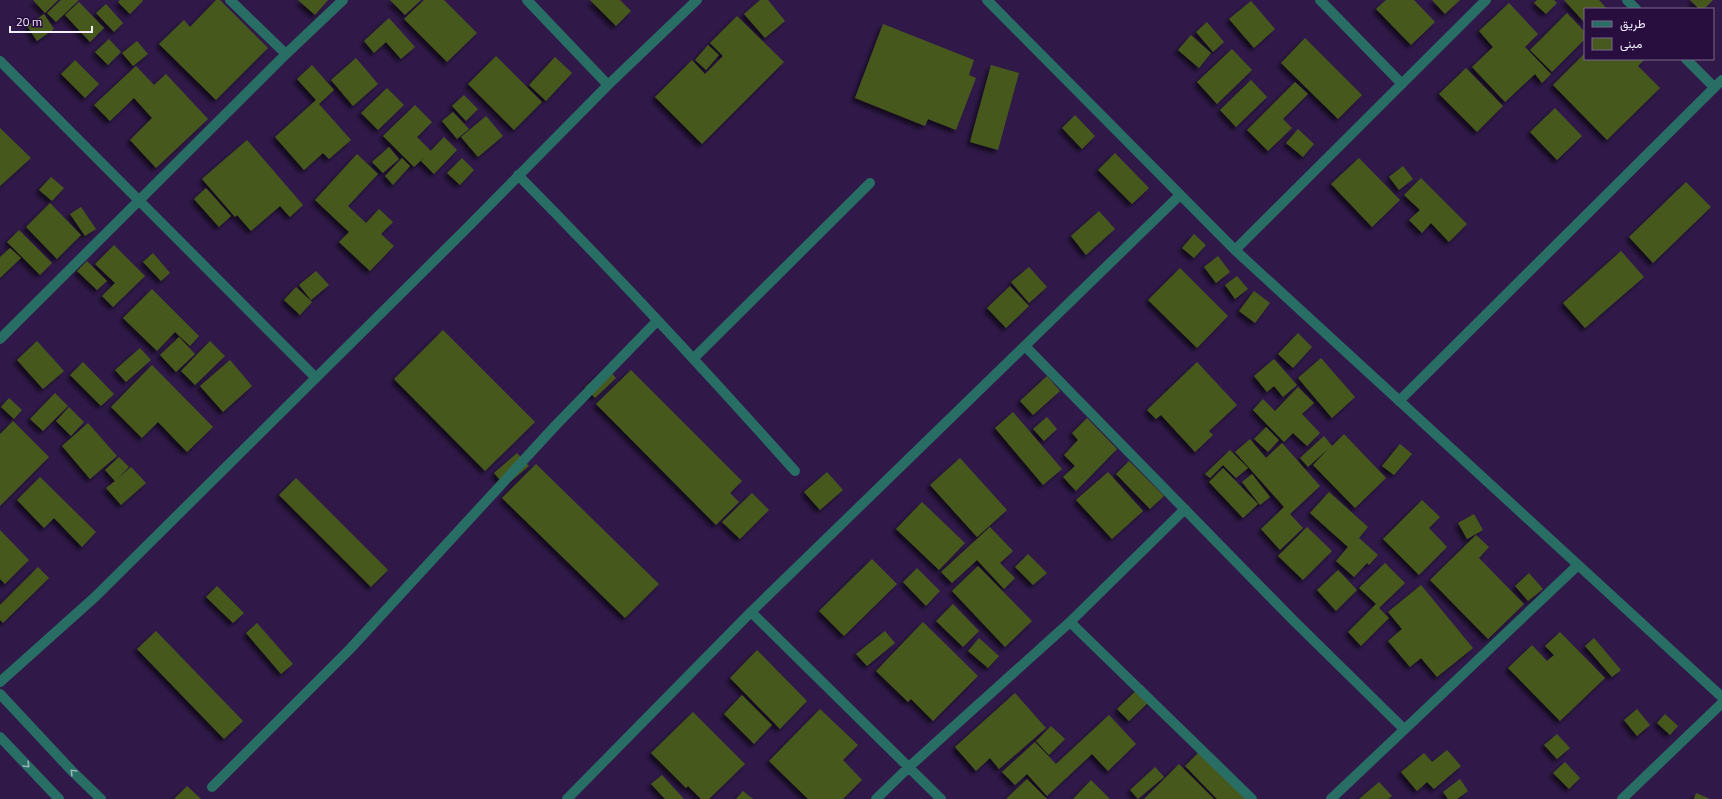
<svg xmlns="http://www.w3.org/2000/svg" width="1722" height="799" viewBox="0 0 1722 799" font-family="'Titillium Web',Vazirmatn,sans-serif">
<defs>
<filter id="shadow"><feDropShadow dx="-3.5" dy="3.5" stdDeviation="2" flood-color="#0009"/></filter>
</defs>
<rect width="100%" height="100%" fill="#301949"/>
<!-- building -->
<path fill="#47591c" filter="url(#shadow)" d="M33,0h25l-13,13z
M61,0h18l-23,22 -9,-9z
M120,0h22l1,1 -13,13 -12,-12z
M216,0h4l48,48 -52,52 -57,-56 25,-24 6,7z
M298,0h30l-13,15z
M390,0h31l-16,15z
M424,0h20l33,33 -30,29 -43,-43z
M590,0h30l11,11 -15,15z
M760,0h8l17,21 -20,17 -21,-24z
M1386,0h28l21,22 -24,23 -35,-36z
M1432,0h28l-15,14z
M1537,0h17l3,3 -11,11 -12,-11z
M1564,0h35l8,9h-22v14z
M1690,0h23l-9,9h-5z
M1251,1l24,28 -21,19 -25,-29z
M79,2l25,26 -14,14 -25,-27z
M1509,3l29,31 -13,13 26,27 -9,9 -7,-9 -30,28 -33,-35 21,-20 -14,-16z
M106,4l17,19 -9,9 -18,-19z
M1567,13l18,19v7l-33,33 -22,-22z
M44,14l10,15 -17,12 -10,-15z
M737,16l47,46 -82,82 -47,-47 37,-37 13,14 18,-18 -13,-13z
M389,18l26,29 -14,12 -15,-17 -12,11 -10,-12z
M1207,22l17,20 -11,10 -17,-20z
M883,24l91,36 -5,15 7,3 -20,52 -28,-11 -3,7 -70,-28z
M1191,35l20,18 -12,15 -21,-18z
M1305,38l57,57 -24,24 -57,-56z
M109,39l12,13 -13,13 -13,-13z
M137,41l11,13 -15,12 -11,-13z
M708,45l11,10 -13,15 -11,-10z
M1232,49l20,21 -35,34 -20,-22z
M1585,53v6h60l-7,7 22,22 -53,52 -54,-55z
M496,56l46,46 -28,28 -46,-46z
M555,57l17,16 -26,28 -17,-16z
M356,58l22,26 -25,22 -22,-26z
M75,60l24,24 -14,14 -24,-24z
M312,65l22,25 -15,14 32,36 -22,19 -6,-6 -19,17 -29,-33 41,-37 -19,-21z
M991,65l28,8 -21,77 -28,-8z
M136,66l18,19 12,-11 42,45 -52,49 -26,-28 22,-22 -18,-20 -24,23 -16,-16z
M1466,68l37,38 -26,26 -38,-38z
M1251,80l16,17 -31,30 -16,-17z
M1295,82l13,12 -25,25 9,9 -24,23 -21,-21z
M387,88l17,17 -26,25 -17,-17z
M464,95l14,14 -12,12 -14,-15z
M415,105l17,17 -15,15 14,14 -17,16 -31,-31z
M1555,108l27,28 -25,24 -27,-28z
M453,112l16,17 -12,10 -15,-18z
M1075,115l20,21 -13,13 -20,-21z
M486,116l17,20 -25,21 -17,-20z
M0,128l31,30 -31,28z
M1298,129l16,15 -11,13 -17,-14z
M444,137l13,13 -23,24 -13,-13z
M247,140l56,65 -13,12 -10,-11 -29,25 -14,-16 -2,2 -33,-38z
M389,147l10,12 -16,14 -11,-11z
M1115,153l34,35 -17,16 -34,-34z
M357,154l21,20 -30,32 18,17 13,-14 14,13 -12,12 13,12 -24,25 -31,-29 10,-10 -34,-32z
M402,158l8,8 -17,19 -8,-9z
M462,158l12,12 -14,15 -13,-12z
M1359,158l41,42 -28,27 -41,-43z
M1403,166l10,13 -14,11 -10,-13z
M51,177l13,11 -12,13 -13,-11z
M1421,178l46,46 -18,18 -18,-19 -9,10 -13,-13 11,-10 -16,-15z
M1686,182l25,25 -58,56 -24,-26z
M206,188l25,28 -12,11 -25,-28z
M50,203l31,32 -24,24 -31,-32z
M81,207l15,22 -11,7 -15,-22z
M1099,211l16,18 -29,26 -15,-19z
M19,230l33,33 -12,12 -33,-33z
M1194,234l12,11 -12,13 -12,-10z
M114,245l31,31 -32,31 -11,-11 13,-13 -20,-19z
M10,248l11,10 -21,20v-21z
M1621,251l23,26 -59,51 -22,-25z
M153,253l17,20 -9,8 -18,-19z
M1218,256l12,16 -14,11 -12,-16z
M87,261l20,20 -10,9 -20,-19z
M1029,267l18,20 -18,16 -18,-21z
M1180,268l48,48 -31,32 -49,-48z
M316,271l13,14 -18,15 -12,-15z
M1237,276l11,13 -13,10 -10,-14z
M1010,286l19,20 -23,22 -19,-20z
M296,287l16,15 -12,13 -16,-15z
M152,289l47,47 -9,10 -15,-14 -18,19 -34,-33z
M1254,291l16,12 -15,20 -16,-12z
M443,330l92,92 -50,49 -91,-92z
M1298,333l14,14 -19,21 -15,-14z
M179,337l16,17 -19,18 -16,-17z
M37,341l27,30 -21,18 -26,-29z
M210,341l15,15 -30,29 -14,-14z
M140,348l11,12 -25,22 -11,-12z
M1321,358l34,39 -23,21 -34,-40z
M1274,359l23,26 -14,12 -9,-11 -7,6 -13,-16z
M230,360l22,26 -29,26 -23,-26z
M83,362l31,32 -13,12 -31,-31z
M1197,362l40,43 -28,26 4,4 -18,17 -34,-37 -5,4 -9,-9z
M152,365l61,62 -26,25 -29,-30 -16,16 -31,-31z
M607,368l9,10 -21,20 -10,-11z
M631,370l111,111 -12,12 9,9 -23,23 -120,-121z
M1047,376l13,15 -27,24 -13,-14z
M1298,387l16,16 -12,11 18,19 -13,13 -14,-13 -9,9 -31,-32 10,-11 12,12z
M55,393l13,13 -25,25 -13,-12z
M9,398l13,12 -8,9 -13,-12z
M69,407l15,15 -13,14 -15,-15z
M1013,412l49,57 -19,16 -48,-57z
M1047,417l10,12 -13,12 -11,-12z
M1087,418l30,31 -41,42 -13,-14 12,-11 -11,-11 14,-15 -6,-7z
M13,421l36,36 -49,49v-72z
M88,423l29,33 -27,23 -28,-33z
M1266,427l13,13 -11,12 -14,-13z
M1344,434l42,44 -31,30 -42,-43 16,-17 -21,19 -8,-9 24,-22 8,10z
M1250,439l16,19 16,-15 38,43 -30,28 13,14 -23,22 -19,-21 23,-22 -49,-55z
M1400,444l12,10 -18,21 -12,-9z
M1230,450l18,18 -12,10 -13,-13 -13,13 -5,-4z
M517,453l12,13 -24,20 -11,-13z
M119,457l10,10 -13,13 15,-13 15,16 -25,22 -15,-17 9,-7 -10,-11z
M960,458l47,52 -30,27 -47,-52z
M1129,461l35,35 -14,13 -34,-35z
M536,464l123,120 -34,34 -123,-120z
M1223,468l35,36 -15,14 -34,-36z
M827,472l16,18 -23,20 -16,-18z
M1108,472l35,39 -31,28 -36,-39z
M1252,474l18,23 -10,8 -18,-23z
M40,477l56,55 -14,15 -28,-29 -10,10 -27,-28z
M296,478l92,92 -17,17 -92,-92z
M1329,492l39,35 -9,11 19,17 -9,10 -2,-2 -13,14 -18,-16 12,-14 -38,-34z
M752,493l17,17 -29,29 -18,-17z
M1422,500l18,17 -11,11 18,19 -28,28 -36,-36z
M922,502l43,41 -26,27 -43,-41z
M1474,514l9,16 -16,9 -9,-16z
M990,527l23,24 -13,12 15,15 -11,11 -27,-29 -25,23 -11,-11z
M1307,527l25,24 -29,29 -25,-24z
M0,530l29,30 -24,24 -5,-5z
M1476,535l13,12 -10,11 45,46 -36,35 -58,-59z
M1028,554l19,19 -14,12 -18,-18z
M872,559l25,25 -53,52 -25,-25z
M1385,563l20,20 -26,25 10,10 -28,28 -13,-14 28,-28 -17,-16z
M978,566l54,55 -27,26 -53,-56z
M38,567l11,11 -46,45 -3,-3v-15z
M917,568l23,23 -14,15 -23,-24z
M1338,570l19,20 -21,21 -19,-21z
M1529,573l14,16 -15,12 -13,-15z
M1421,585l52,63 -36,29 -16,-19 -11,9 -22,-26 14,-12 -14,-17z
M217,586l27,27 -11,10 -27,-26z
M953,604l26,27 -16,16 -27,-26z
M923,622l55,54 -45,45 -22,-22 -3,3 -32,-31z
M257,623l36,41 -12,10 -35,-41z
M156,631l87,90 -19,18 -87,-90z
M885,631l10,12 -28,23 -11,-12z
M1560,632l45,46 -45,43 -52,-53 24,-23 15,16 7,-6 -9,-9z
M979,638l20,18 -11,12 -20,-17z
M1594,638l27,32 -9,7 -27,-31z
M757,650l50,51 -27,28 -50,-51z
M1142,685l12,12 -25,24 -12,-12z
M1015,693l31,35 -47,41 -9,-11 -14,13 -21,-24z
M742,695l30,30 -18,19 -30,-30z
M820,709l38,36 -15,15 19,20 -19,19h-35l-39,-38z
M1637,709l13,16 -13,11 -13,-16z
M693,712l52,52 -36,35h-8l-13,-13 -2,2 -35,-35z
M1665,714l13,12 -8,9 -13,-12z
M1109,715l27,29 -28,27 -16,-17 -45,42 -20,-22 -12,11 -13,-13 33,-30 21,22z
M1051,726l14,13 -16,16 -13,-14z
M1557,734l13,14 -13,11 -13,-14z
M1201,750l48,49h-32l-32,-33z
M1447,750l14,16 -27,23 -7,-7 -10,9 -16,-19 23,-19 8,9z
M1565,762l15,16 -11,11 -16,-16z
M1179,764l35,35h-70z
M1155,767l9,10 -26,22 -8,-9z
M662,775l22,24h-19l-14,-15z
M1027,779l20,20h-41z
M1460,779l8,12 -11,8h-9l-5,-7z
M1091,780l19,19h-37z
M1379,782l13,14 -4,3h-29z
M187,786l14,13h-27z
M743,791l10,8h-17z
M1696,793l14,6h-16z"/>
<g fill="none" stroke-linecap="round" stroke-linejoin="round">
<!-- minor -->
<path stroke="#286e65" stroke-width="10" d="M230,0l56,54
M527,0l81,85
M987,0l248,250 487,447
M1320,0l82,84
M1627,0l9,9
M1686,59l28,28
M0,61l315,316
M518,175c95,96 187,195 277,296
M1235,250l251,-250
M0,339l286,-285 57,-54
M1025,346l268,274 111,109
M694,358l176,-175
M1399,401l323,-321
M751,612l190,187
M1070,622l182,177
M0,682l95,-85 369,-366 144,-146 89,-85
M0,694l72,77 29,28
M0,737l59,62
M212,787l138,-138 206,-224 101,-104
M567,799l184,-187 429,-417
M876,799l33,-32 161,-145 115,-113
M1331,799l247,-234
M1622,799l100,-96"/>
</g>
<!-- one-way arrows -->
<defs><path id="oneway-chevron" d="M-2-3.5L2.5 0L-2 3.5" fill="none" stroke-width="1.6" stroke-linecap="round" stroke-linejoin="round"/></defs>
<g stroke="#98b5b8">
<use href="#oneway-chevron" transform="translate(27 765) rotate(46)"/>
<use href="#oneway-chevron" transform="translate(73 772) rotate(-135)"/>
</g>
<!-- legend -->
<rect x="1584" y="8" width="130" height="52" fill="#270e3e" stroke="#79688a"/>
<rect x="1592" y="21" width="20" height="6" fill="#286e65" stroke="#79688a"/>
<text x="1620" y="28" font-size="12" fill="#f4effc">طريق</text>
<rect x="1592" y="38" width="20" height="12" fill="#47591c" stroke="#79688a"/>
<text x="1620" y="48" font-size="12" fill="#f4effc">مبنى</text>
<!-- scale -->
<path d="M10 26v6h82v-6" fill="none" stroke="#f4effc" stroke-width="2"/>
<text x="16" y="26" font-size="12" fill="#f4effc" stroke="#270e3e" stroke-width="3" paint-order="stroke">20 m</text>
</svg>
